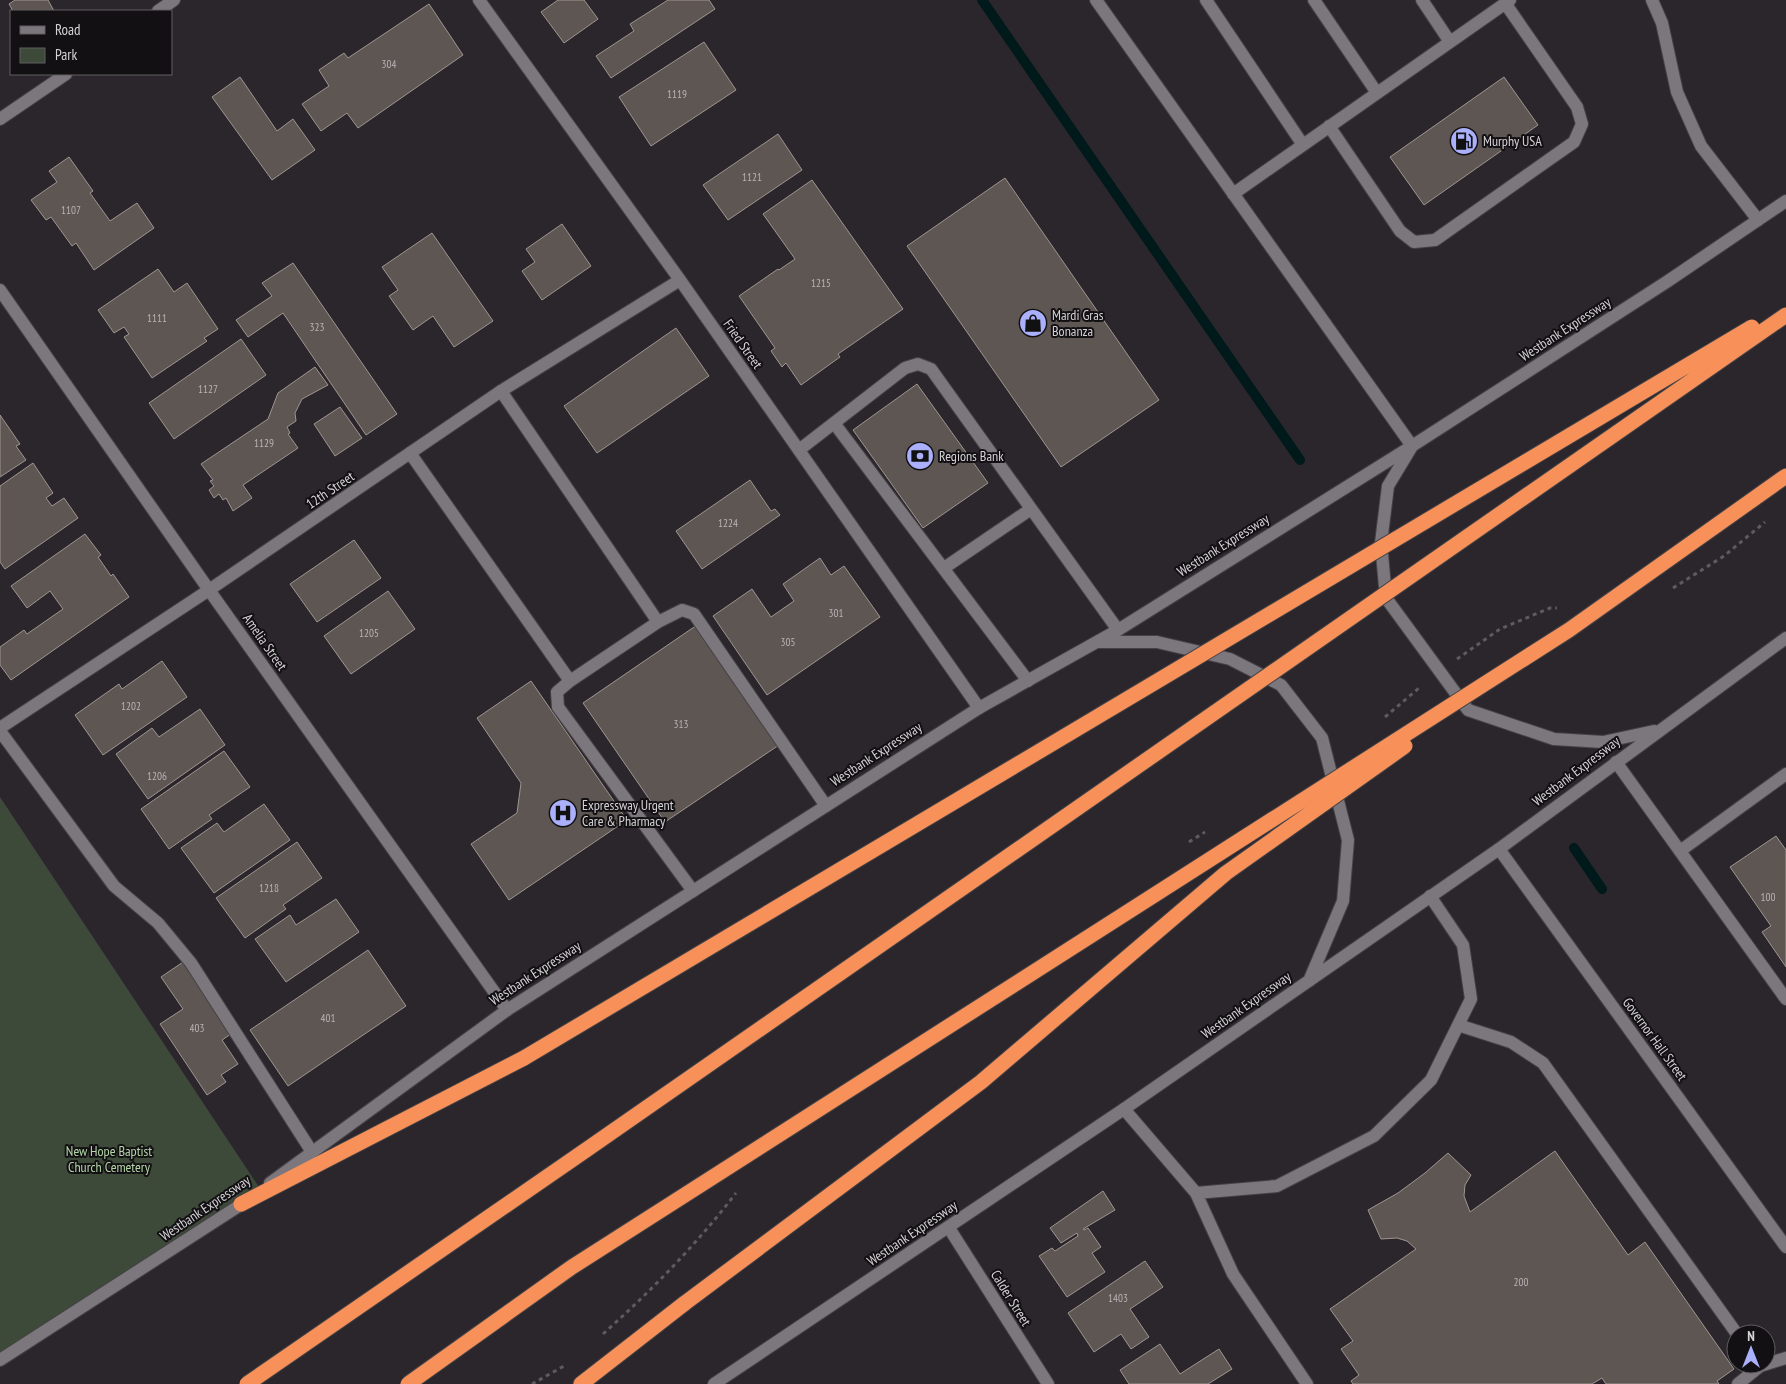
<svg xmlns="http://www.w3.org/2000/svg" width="1786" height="1384" viewBox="0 0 1786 1384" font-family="'PT Sans Narrow',sans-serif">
<rect width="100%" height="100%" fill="#2b262c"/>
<!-- green -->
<path fill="#3d4939" d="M0,797l261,393 -261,170z"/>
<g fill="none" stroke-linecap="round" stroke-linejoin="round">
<!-- stream -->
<path stroke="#00191b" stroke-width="10" d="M982,0l318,460
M1574,848l28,41"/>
</g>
<!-- building -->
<path fill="#5e5652" stroke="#9f9691" d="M15,0h33l6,11h-41l-4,-7z
M558,0h26l14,19 -34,24 -23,-31z
M668,0h41l6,9 -104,69 -15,-22 38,-25 -4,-7z
M429,4l34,51 -105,73 -11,-15 -26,18 -19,-27 27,-18 -10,-16 25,-17 4,5z
M704,42l32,48 -85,56 -32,-49z
M240,77l37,54 16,-12 22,31 -43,30 -60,-83z
M1504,77l34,48 -114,80 -34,-48z
M778,134l24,36 -74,50 -25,-35z
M69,157l24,34 -3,2 20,28 27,-18 17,25 -60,42 -18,-27 -4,3 -21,-29 -5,3 -15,-20 26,-18 -8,-11z
M1005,178l154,222 -98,67 -154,-221z
M812,180l91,129 -65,45 2,3 -39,28 -15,-22 -4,4 -11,-16 4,-3 -36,-52 39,-27 1,1 16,-11 -32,-45z
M562,224l29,42 -49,34 -20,-29 13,-9 -9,-13z
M432,233l61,88 -39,26 -21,-31 -20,14 -24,-34 9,-6 -16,-23z
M293,263l104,151 -31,21 -83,-122 -35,24 -12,-17 36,-24 -10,-13z
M158,269l16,23 13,-9 31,46 -14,9 3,3 -55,37 -28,-41 5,-3 -5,-7 -10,6 -16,-23z
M676,328l33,48 -112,77 -33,-47z
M241,339l25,36 -92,64 -25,-36z
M315,367l13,18 -26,14 -7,14 1,8 -9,6 3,6 -2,1 10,14 -55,37 9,13 -19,13 -7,-13 -3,2 -4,-6 -5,4 -5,-8 5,-4 -4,-5 3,-1 -12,-16 67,-45 10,-26z
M917,384l71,99 -65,45 -70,-98z
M340,407l22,31 -27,18 -21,-32z
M0,415l20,29 -4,2 10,14 -26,17z
M33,463l20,30 -7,5 6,8 12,-8 14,20 -73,51 -5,-7v-76z
M750,480l21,31 4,-2 5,6 -78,54 -26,-38z
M85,534l16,21 -3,2 13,19 2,-2 16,23 -118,83 -11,-15v-18l24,-17 3,4 36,-25 -13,-18 -23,17 -16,-22z
M354,540l27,38 -64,44 -27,-38z
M820,558l11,17 13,-9 36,51 -113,78 -54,-79 39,-27 19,28 23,-16 -11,-17z
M388,591l27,38 -64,45 -27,-38z
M697,625l82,120 -114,77 -82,-119z
M162,661l25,36 -84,58 -28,-40 44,-31 3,5z
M531,681l96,139 -118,80 -38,-56 46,-31 4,-30 -44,-65z
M200,709l25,36 -77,54 -32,-45 36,-26 7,9z
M224,751l26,36 -41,28 3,4 -43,30 -28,-40z
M264,804l26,36 -76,53 -33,-45 36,-25 7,9z
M1776,836l10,14v117l-24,-35 9,-6 -41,-59z
M297,842l25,36 -39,27 3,4 -41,29 -29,-40z
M336,899l23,33 -73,50 -31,-43 35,-24 6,10z
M368,950l38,56 -118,80 -38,-56z
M186,960l48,72 -12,8 16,24 -17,11 5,7 -19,13 -47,-71 23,-15 -22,-32z
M1555,1151l73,104 17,-13 89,127 -17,12 2,3h-113l-4,-6 -10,6h-239l-2,-3 8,-6 -18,-26 12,-8 -23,-32 86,-60 -9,-8 -10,-3 -16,1 -13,-29 30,-17 27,-20 23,-20 23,22 -6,10 -1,11 6,16z
M1103,1191l12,19 -32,19 1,1 4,-2 13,19 -9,6 13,19 -38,25 -28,-41 13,-8 3,3 23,-15 -1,-3 -16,10 -11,-15z
M1145,1261l18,26 -33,22 19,28 -18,12 -10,-15 -27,18 -26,-39z
M1160,1344l20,30 39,-25 13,20 -24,15h-79l-9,-14z"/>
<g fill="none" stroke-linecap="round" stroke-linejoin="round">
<!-- service casing -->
<g stroke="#454246" stroke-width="14">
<path id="service" d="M1096,0l316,446
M1206,0l97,145
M1314,0l63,93
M1422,0l28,42
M1329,126l71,105 14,11 21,-2 139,-98 8,-18 -5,-17 -72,-104
M1233,194l277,-194
M501,391l157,231
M834,423l194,258
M799,450l106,-82 13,-4 13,5 187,261
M410,453l160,228
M944,568l87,-59
M0,731l114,155 44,37 33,40 121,189
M1616,762l170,237
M1680,851l106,-77
M693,891l-135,-184 -1,-15 13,-11 88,-59 24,-12 12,4 132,192
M1458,1025l53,17 32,21 194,271
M1124,1109l72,84 81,-7 97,-50 57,-56 40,-81 -8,-54 -33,-49
M1196,1193l37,81 74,110
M1759,1364l1,2 26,-8
M1738,1384l22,-18"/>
</g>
<!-- minor casing -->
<g stroke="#454246" stroke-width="14">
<path id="minor" d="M479,0l201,280 299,428
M1652,0l10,23 15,69 24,54 57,74
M158,11l16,-11
M0,119l66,-45
M0,290l209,300 298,420
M0,728l209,-138 292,-199 179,-111
M1499,849l287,398
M949,1228l99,156"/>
</g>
<!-- secondary casing -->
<g stroke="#454246" stroke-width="14">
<path id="secondary" d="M1411,448l-23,38 -7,57 5,55 82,112 86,29 49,3 51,-11
M1097,642h60l73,17 51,26 41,53 26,102 -5,61 -34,80
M270,1183l237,-173 472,-302 139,-78 294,-184 256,-165 118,-80
M0,1360l248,-160
M714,1384l410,-275 375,-260 287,-211"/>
</g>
<!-- motorway casing -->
<g stroke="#454246" stroke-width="17">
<path id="motorway" d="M241,1204l283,-146
M581,1384l104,-81"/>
</g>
<!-- path -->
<path stroke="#5f5a60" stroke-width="3" stroke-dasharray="4 4" stroke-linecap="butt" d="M1673,588l51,-32 41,-34
M1457,659l43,-30 50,-21h7
M1385,717l34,-29
M1189,842l16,-10
M603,1334c49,-44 93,-89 133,-141
M532,1384l32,-18"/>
<!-- service -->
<use href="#service" stroke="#7c767d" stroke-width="12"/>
<!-- minor -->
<use href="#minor" stroke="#7c767d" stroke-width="12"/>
<!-- secondary -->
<use href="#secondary" stroke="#7c767d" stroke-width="12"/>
<!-- motorway -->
<use href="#motorway" stroke="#f79159" stroke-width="15"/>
<!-- motorway-bridge casing -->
<g stroke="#454246" stroke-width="17" stroke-linecap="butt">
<path id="motorway-bridge" d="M524,1058l1228,-731
M685,1303l296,-221 245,-209 179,-127
M247,1384l339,-234 1200,-835
M408,1384l164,-117 997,-637 217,-154"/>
</g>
<!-- motorway-bridge -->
<use href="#motorway-bridge" stroke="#f79159" stroke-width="15"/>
</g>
<!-- icons -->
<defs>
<g id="fuel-disc" transform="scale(1.4375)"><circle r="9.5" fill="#aab0fb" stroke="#121012"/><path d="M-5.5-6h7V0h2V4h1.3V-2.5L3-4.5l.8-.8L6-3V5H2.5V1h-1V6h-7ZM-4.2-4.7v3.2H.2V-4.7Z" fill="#111"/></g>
<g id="shop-disc" transform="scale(1.4375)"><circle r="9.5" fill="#aab0fb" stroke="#121012"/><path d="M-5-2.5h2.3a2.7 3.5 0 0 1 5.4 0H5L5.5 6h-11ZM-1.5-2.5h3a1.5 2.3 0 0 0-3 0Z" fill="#111"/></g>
<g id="bank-disc" transform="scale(1.4375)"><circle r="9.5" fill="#aab0fb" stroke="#121012"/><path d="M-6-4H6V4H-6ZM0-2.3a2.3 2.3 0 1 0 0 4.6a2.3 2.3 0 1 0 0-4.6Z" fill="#111"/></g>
<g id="hospital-disc" transform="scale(1.4375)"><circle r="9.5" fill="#aab0fb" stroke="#121012"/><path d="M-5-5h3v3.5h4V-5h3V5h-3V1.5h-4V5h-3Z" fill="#111"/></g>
</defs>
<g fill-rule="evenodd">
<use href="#fuel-disc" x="1464" y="141"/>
<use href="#shop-disc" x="1033" y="323"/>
<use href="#bank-disc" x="920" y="456"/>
<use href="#hospital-disc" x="563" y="813"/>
</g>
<g text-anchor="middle" stroke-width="4" stroke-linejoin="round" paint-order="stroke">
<!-- number labels -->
<g font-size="11" fill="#b7b3b5">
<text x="389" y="68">304</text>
<text x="677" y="98">1119</text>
<text x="752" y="181">1121</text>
<text x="71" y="214">1107</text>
<text x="821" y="287">1215</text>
<text x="157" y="322">1111</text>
<text x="317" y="331">323</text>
<text x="208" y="393">1127</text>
<text x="264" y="447">1129</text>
<text x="728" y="527">1224</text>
<text x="836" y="617">301</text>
<text x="369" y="637">1205</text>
<text x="788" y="646">305</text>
<text x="131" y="710">1202</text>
<text x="681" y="728">313</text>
<text x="157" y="780">1206</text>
<text x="269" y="892">1218</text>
<text x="1768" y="901">100</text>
<text x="328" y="1022">401</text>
<text x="197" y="1032">403</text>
<text x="1521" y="1286">200</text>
<text x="1118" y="1302">1403</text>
</g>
<!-- poi labels -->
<g font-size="14" fill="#d5d2d6" stroke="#121012" text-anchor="start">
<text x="1483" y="146">Murphy USA</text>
<text x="1052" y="320">Mardi Gras<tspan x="1052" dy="16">Bonanza</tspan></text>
<text x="939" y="461">Regions Bank</text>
<text x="582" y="810">Expressway Urgent<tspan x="582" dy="16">Care &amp; Pharmacy</tspan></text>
</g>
<!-- street labels -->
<g font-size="14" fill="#d5d2d6" stroke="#121012">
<text transform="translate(1565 329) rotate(-33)" y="5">Westbank Expressway</text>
<text transform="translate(743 344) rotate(55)" y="5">Fried Street</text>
<text transform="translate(330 490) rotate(-34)" y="5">12th Street</text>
<text transform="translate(1223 545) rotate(-32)" y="5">Westbank Expressway</text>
<text transform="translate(265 642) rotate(55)" y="5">Amelia Street</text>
<text transform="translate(876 754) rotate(-33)" y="5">Westbank Expressway</text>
<text transform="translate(1576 771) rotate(-37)" y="5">Westbank Expressway</text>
<text transform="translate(535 973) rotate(-33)" y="5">Westbank Expressway</text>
<text transform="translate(1246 1005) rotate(-35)" y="5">Westbank Expressway</text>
<text transform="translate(1655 1039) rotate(54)" y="5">Governor Hall Street</text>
<text transform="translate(205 1208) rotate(-34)" y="5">Westbank Expressway</text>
<text transform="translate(912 1233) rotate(-34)" y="5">Westbank Expressway</text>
<text transform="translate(1011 1298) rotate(58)" y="5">Calder Street</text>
</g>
<!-- park labels -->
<g font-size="14" fill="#b4d6a8" stroke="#121012">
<text x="109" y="1156">New Hope Baptist<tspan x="109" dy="16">Church Cemetery</tspan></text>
</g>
</g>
<!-- legend -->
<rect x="10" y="10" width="162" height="65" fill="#121012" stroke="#605e60"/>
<rect x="20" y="26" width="25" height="8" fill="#7c767d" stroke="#605e60"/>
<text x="55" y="35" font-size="15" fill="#d5d2d6">Road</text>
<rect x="20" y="48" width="25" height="15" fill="#3d4939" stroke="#605e60"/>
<text x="55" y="60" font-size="15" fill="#d5d2d6">Park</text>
<!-- north arrow -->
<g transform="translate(1751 1349)"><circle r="24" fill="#121012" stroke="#605e60"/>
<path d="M0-4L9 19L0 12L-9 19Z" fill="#aab0fb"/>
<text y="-8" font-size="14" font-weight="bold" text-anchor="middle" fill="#d5d2d6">N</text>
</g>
</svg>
